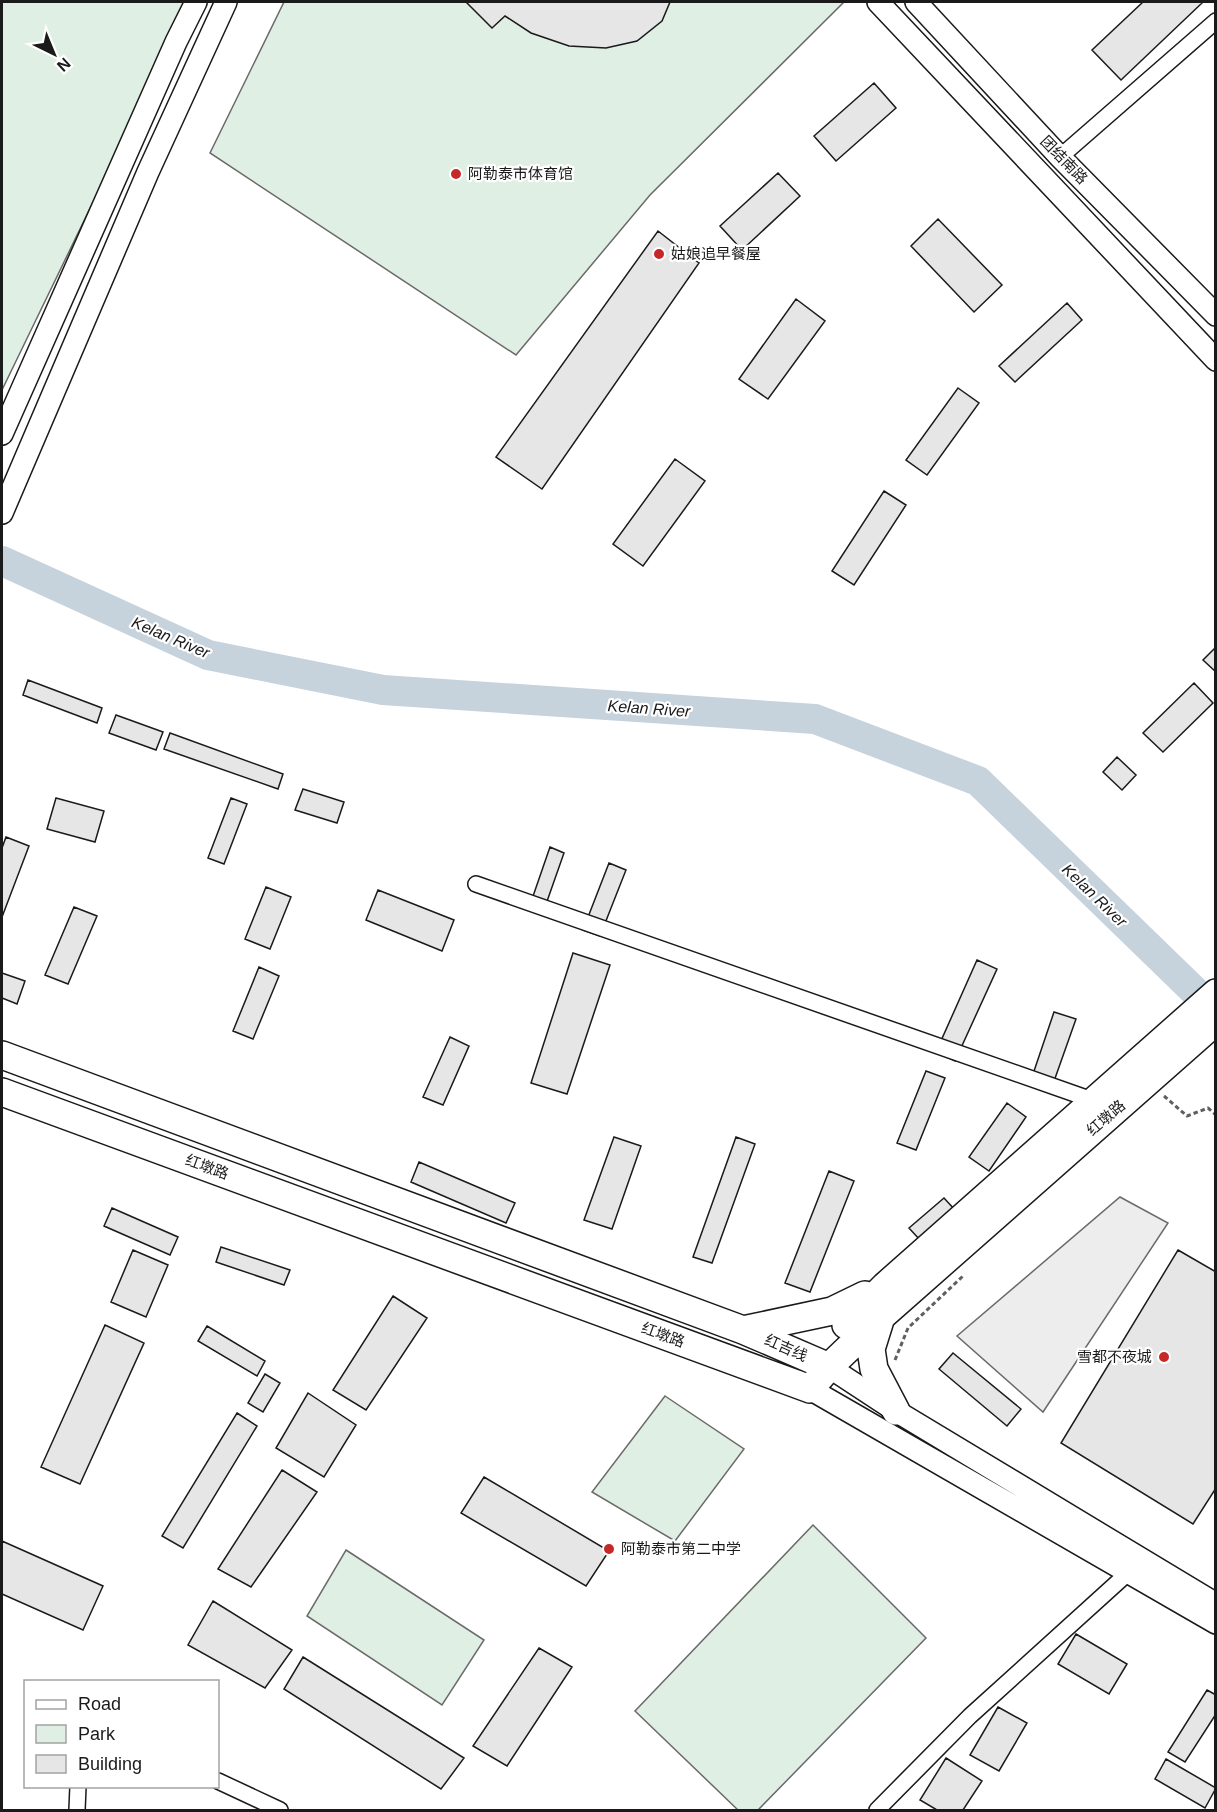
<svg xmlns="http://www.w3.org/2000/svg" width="1217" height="1812" viewBox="0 0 1217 1812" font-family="Arial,'Noto Sans SC',sans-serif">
<rect width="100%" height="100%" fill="#fff"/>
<!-- green -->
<path fill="#e0efe3" stroke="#6a6a6a" stroke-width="1.5" d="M2,2h188l-188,388z
M284,2h560l-194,193 -134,160 -306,-202z
M665,1396l79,53 -69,92 -83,-49z
M813,1525l113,113 -168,172h-20l-103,-99z
M346,1550l138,90 -42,65 -135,-89z"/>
<!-- parking -->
<path fill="#ededed" stroke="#6a6a6a" stroke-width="1.5" d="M1120,1197l48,26 -125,189 -86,-76z"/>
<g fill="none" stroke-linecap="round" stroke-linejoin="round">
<!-- river -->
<path stroke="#c6d2dc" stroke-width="30" d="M2,561l206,94 175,35 432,29 163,62 238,231"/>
</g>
<!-- building -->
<path fill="#e6e6e6" stroke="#1a1a1a" stroke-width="1.5" d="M466,2h204l-8,19 -25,20 -31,7 -37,-2 -38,-13 -26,-17 -13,12z
M1143,2h57l2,1 -81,77 -29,-30z
M874,83l22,25 -60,53 -22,-25z
M778,173l22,23 -58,54 -22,-24z
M938,219l64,66 -28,27 -63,-66z
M658,231l41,32 -157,226 -46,-32z
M796,299l29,22 -57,78 -29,-20z
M1067,303l15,17 -67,62 -16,-16z
M958,388l21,15 -52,72 -21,-15z
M675,459l30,22 -62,85 -30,-22z
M884,491l22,14 -52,80 -22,-14z
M1216,647v25l-13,-12z
M28,680l74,28 -5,15 -74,-28z
M1194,683l19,20 -50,49 -20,-19z
M116,715l47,17 -7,18 -47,-17z
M170,733l113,41 -5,15 -114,-40z
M1117,757l19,18 -14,15 -19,-18z
M303,789l41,13 -7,21 -42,-13z
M56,798l48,13 -9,31 -48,-13z
M231,798l16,6 -23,60 -16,-6z
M6,837l23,9 -27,71v-69z
M550,847l14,6 -19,54 -14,-5z
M609,863l17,7 -26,66 -17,-6z
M266,887l25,10 -21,52 -25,-10z
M378,890l76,30 -12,31 -76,-31z
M74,907l23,9 -29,68 -23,-9z
M573,953l37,12 -43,129 -36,-11z
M977,960l20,9 -42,92 -19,-9z
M259,967l20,9 -26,63 -20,-8z
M2,973l23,8 -8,23 -15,-6z
M1054,1012l22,7 -23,65 -21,-7z
M450,1037l19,9 -26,59 -20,-8z
M926,1071l19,7 -29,72 -19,-7z
M1007,1103l19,14 -37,54 -20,-14z
M614,1137l27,9 -29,83 -28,-9z
M736,1137l19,7 -43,119 -19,-6z
M419,1162l96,41 -9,20 -95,-41z
M829,1171l25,10 -44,111 -25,-9z
M944,1198l11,12 -35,30 -11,-12z
M112,1208l66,29 -8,18 -66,-29z
M221,1247l69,23 -6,15 -68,-23z
M133,1250l35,15 -22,52 -35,-15z
M1178,1250l38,22v216l-23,36 -132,-81z
M393,1296l34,22 -61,92 -33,-20z
M105,1325l39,18 -64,141 -39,-17z
M207,1326l58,35 -8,15 -59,-35z
M953,1353l68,56 -14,17 -68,-57z
M265,1374l15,9 -17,29 -15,-9z
M308,1393l48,32 -32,52 -48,-29z
M237,1413l20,13 -74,122 -21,-12z
M282,1470l35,22 -66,95 -33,-18z
M484,1477l125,74 -23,35 -125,-73z
M2,1541l101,45 -20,44 -81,-36z
M213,1601l79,49 -27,38 -77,-43z
M1076,1634l51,30 -18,30 -51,-30z
M539,1648l33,19 -65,99 -34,-20z
M303,1657l161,101 -23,31 -157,-100z
M1207,1690l9,5v19l-31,48 -17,-10z
M998,1707l29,16 -28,48 -29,-16z
M946,1758l36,23 -19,29h-26l-17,-10z
M1166,1759l50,29 -11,20 -50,-29z"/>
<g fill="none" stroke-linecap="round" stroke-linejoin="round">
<!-- street casing -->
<g stroke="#1a1a1a" stroke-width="18">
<path id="street" d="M1060,157l156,-136
M476,884l619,217
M218,1781l62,29
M77,1810l1,-24
M877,1810l93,-94 159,-144"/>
</g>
<!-- secondary casing -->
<g stroke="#1a1a1a" stroke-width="24">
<path id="secondary" d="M878,2l338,358
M916,2l144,155 156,158
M2,434l174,-392 20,-40
M2,513l146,-341 78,-170
M829,1367l67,44 320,193
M810,1389l406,234"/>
</g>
<!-- highway casing -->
<g stroke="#1a1a1a" stroke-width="30">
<path id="highway" d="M2,1055l741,275 86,37
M2,1092l808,297 19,-22 53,-51 334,-295
M881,1317l-10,32 3,20 22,42
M846,1325l39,-39 331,-293
M743,1330l89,-19 33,-16"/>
</g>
<!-- path -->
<path stroke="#5f5f5f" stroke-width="3" stroke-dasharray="4.5 3" stroke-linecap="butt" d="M1164,1096l23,20 21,-8 8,7
M895,1360l13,-32 55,-52"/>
<!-- street -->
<use href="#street" stroke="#fff" stroke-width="15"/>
<!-- secondary -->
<use href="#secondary" stroke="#fff" stroke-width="21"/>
<!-- highway -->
<use href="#highway" stroke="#fff" stroke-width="27"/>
</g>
<!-- markers -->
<g fill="#c62828" stroke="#fff" stroke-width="2">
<circle cx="456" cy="174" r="6"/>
<circle cx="659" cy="254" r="6"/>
<circle cx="1164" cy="1357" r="6"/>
<circle cx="609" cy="1549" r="6"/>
</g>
<g text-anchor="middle" stroke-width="4.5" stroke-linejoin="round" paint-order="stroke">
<!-- street labels -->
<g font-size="15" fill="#1a1a1a" stroke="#fff">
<text transform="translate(1064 160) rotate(46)" y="5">团结南路</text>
<text transform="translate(1106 1118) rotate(-41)" y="5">红墩路</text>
<text transform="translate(207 1167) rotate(20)" y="5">红墩路</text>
<text transform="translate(663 1335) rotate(20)" y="5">红墩路</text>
<text transform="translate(786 1348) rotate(24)" y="5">红吉线</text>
</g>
<!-- poi labels -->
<g font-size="15" fill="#1a1a1a" stroke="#fff" text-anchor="start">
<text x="468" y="179">阿勒泰市体育馆</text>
<text x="671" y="259">姑娘追早餐屋</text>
<text x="1152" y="1362" text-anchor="end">雪都不夜城</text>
<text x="621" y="1554">阿勒泰市第二中学</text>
</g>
<!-- water labels -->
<g font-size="16" font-style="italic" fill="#1a1a1a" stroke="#fff">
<text transform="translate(171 637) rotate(23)" y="6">Kelan River</text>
<text transform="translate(649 708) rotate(4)" y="6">Kelan River</text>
<text transform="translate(1095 895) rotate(44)" y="6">Kelan River</text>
</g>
</g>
<!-- border -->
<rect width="1217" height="1812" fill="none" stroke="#1a1a1a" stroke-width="6"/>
<!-- legend -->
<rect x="24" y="1680" width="195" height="108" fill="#ffffff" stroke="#a3a3a3" stroke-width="1.5"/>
<rect x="36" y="1700" width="30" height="9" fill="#ffffff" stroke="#a3a3a3" stroke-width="1.5"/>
<text x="78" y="1710" font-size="18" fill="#1a1a1a">Road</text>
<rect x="36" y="1725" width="30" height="18" fill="#e0efe3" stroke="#a3a3a3" stroke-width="1.5"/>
<text x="78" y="1740" font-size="18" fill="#1a1a1a">Park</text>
<rect x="36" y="1755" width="30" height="18" fill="#e6e6e6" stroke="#a3a3a3" stroke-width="1.5"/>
<text x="78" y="1770" font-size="18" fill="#1a1a1a">Building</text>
<!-- north arrow -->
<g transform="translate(54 54) rotate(137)" stroke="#ffffff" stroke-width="4.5" paint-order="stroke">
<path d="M0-4.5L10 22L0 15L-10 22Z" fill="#1a1a1a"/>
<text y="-9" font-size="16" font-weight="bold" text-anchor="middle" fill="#1a1a1a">N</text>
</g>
</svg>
